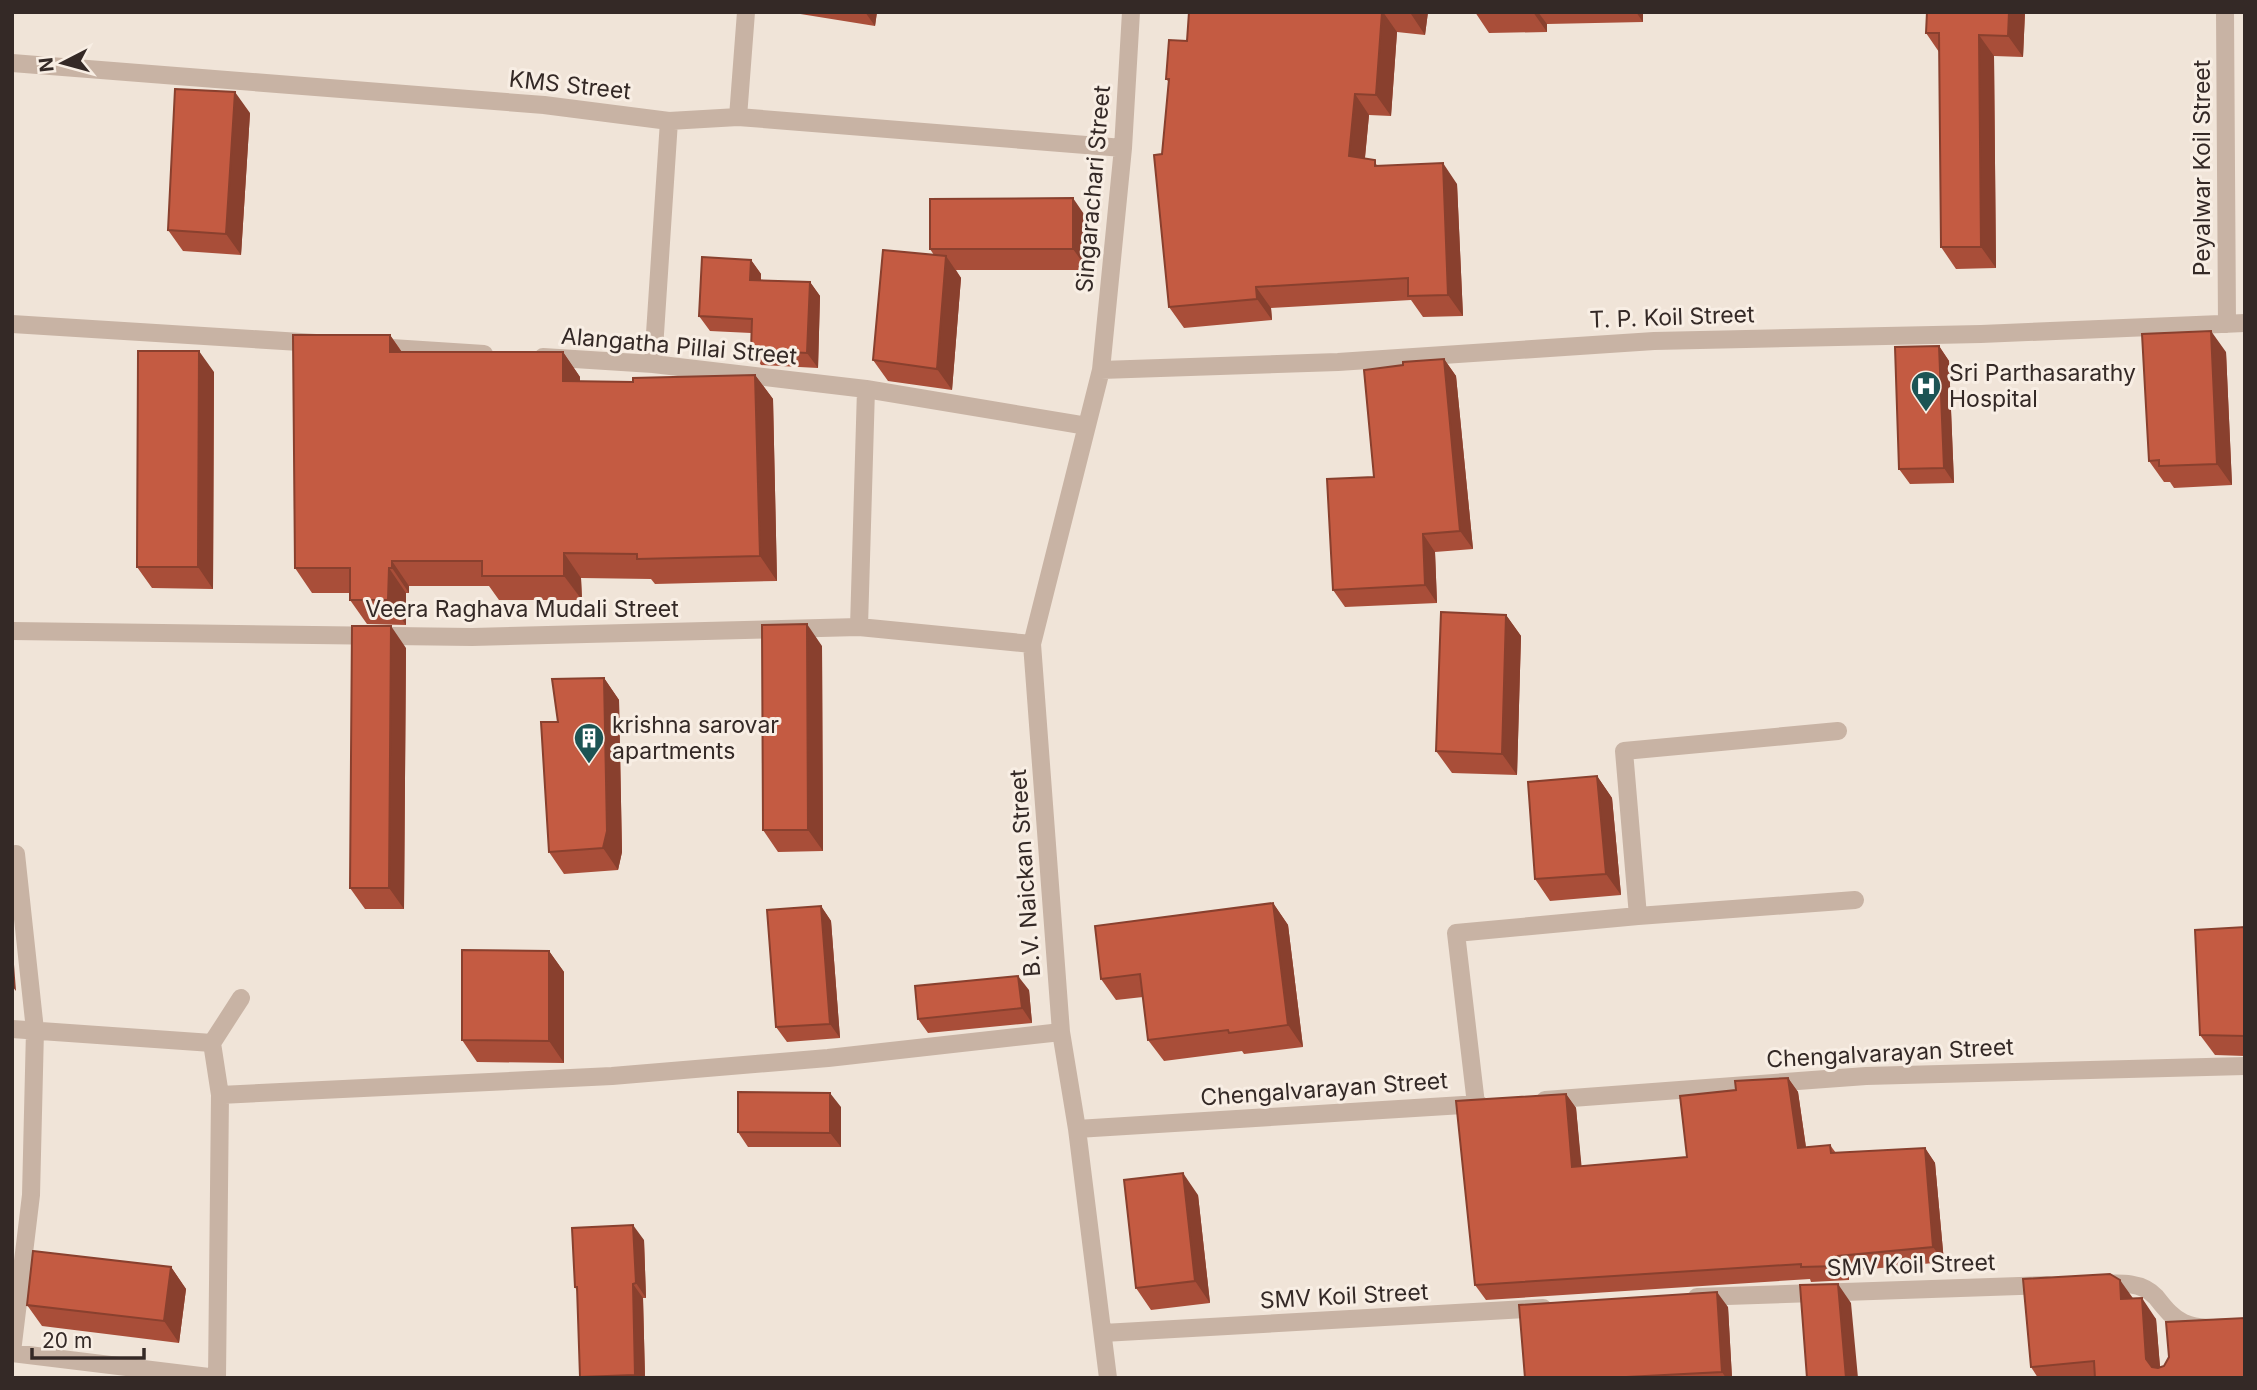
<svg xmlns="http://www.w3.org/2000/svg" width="2257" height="1390" viewBox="0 0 2257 1390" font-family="Inter,sans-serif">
<rect width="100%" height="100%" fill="#f0e4d8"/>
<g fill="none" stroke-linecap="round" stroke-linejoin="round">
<!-- street -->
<path stroke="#c8b3a4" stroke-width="18" d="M2225,12l2,312
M12,63l532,42 125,16 69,-4 385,31
M738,117l8,-105
M12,324l304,19
M376,347l108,7
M543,357l110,7 213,25 221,37
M653,364l16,-243
M1101,370l237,-8 316,-21 327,-7 264,-11
M859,627l7,-238
M12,631l460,6 387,-10 173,17
M1638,916l-14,-165 214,-20
M12,1029l200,14
M220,1095l392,-19 216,-18 233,-26
M1545,1100l321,-24 379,-10
M1476,1104l-20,-171 182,-17 217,-16
M1077,1129l402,-25
M2099,1284c19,-1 43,-3 57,13 8,10 16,21 28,26 18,8 42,4 61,4
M1697,1297l350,-12
M1103,1333l440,-25
M12,1352l19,-157 4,-165 -19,-176
M12,1353l205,25
M217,1378l3,-283 -8,-52 29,-45
M1108,1378l-31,-249 -16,-97 -29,-388 69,-274 22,-222 8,-136"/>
</g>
<!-- wall -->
<path fill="#a94e39" d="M788,12h89l-2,14z
M1189,12h239l-3,23 -28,-3 -6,84 -22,-1 -4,43 14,8 78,18 6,132 -40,1 -12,-17 -140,8 1,12 -88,8 -15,-21 -7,-153 7,-72 -3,-3 21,-38z
M1475,12h168v10l-96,2v8l-58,1z
M2025,12l-2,45 -29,-1 2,212 -40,1 -15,-22 -2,-195 -13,-19z
M250,113l-9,142 -58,-4 -15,-21z
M1088,220v50h-132l5,8 -9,112 -64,-9 -15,-21 61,-105 -4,-6z
M751,260l10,14v6l49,2 10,14 -2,72 -57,-3 -10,-15v-17l-41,-2 -11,-15z
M390,335l12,17h161l17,25v4l53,1 122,-7 18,24 4,182 -122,3 -4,-5 -70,-1 1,22h-83l-10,-14h-80v7h-3v32l-39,-1 -17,-24v-7h-38l-17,-25z
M1939,346l10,15 5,122 -44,1 -11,-15z
M2226,352l6,133 -58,3 -4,-6h-6l-15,-21z
M1444,359l12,17 17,173 -38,3 2,51 -92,4 -12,-17 41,-113 29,-112z
M214,372l-1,217 -61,-1 -15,-21z
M1506,615l15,21 -4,139 -65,-2 -16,-22z
M822,646l1,205 -45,1 -15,-22z
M406,648l-2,261h-39l-15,-21z
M604,678l15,22 3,152 -4,18 -54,4 -15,-22 9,-130z
M1597,776l15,22 9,97 -71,6 -15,-22z
M1273,903l15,22 15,122 -59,7 -2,-3 -78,10 -16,-21 -5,-43 -27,3 -15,-21z
M821,906l10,15 9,117 -53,4 -11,-15z
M2245,927v129l-30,-1 -15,-20z
M549,951l15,21v91l-87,-1 -15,-22z
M1029,990l3,33 -104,10 -10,-14z
M1788,1078l10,14 8,55 24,-2 6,8 89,-5 10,15 9,99 -95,9v9l-38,2 -1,-3 -324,21 -11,-15 91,-191 10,14 5,58 106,-9 49,-67z
M841,1107v40h-93l-10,-15z
M1198,1195l12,108 -59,7 -15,-22z
M644,1240l2,58h-3l2,80h-65l-3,-87 -2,-4z
M171,1267l15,22 -7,54 -137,-17 -15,-21z
M2133,1298l23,21 4,49 4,-2 81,12h-207l-7,-11z
M1728,1307l4,71h-207z"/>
<!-- shaded-wall -->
<path fill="#89402e" d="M865,12h12l-2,14z
M1382,12h1l14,20 -6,84 -15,-21z
M1411,12h17l-3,23 -14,-21z
M1533,12h5l9,12v8z
M1636,12h7v10z
M2009,12h16l-2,45 -15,-21z
M1979,35l15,21 2,212 -15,-21z
M235,92l15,21 -9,142 -15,-21z
M1355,94l14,21 -6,62 -14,-21z
M1443,163l14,21 6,132 -15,-21z
M1073,198l15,22v50l-15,-21z
M946,256l15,22 -9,112 -15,-21z
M751,260l10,14 -1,20 -10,-14z
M810,282l10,14 -2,72 -11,-15z
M1256,287l15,21 1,12 -15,-21z
M2211,331l15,21 6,133 -15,-21z
M390,335l17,25 -17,-8z
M1939,346l10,15 5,122 -10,-15z
M199,351l15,21 -1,217 -15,-22z
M563,352l17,25v29l-17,-25z
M1444,359l12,17 17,173 -13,-18z
M755,375l18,24 4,182 -17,-25z
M1423,534l12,18 2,51 -12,-18z
M564,553l17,25 1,22 -18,-24z
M392,561l17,25v7l-17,-25z
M389,568l17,25v32l-18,-25z
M1506,615l15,21 -4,139 -15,-21z
M807,624l15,22 1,205 -15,-21z
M391,626l15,22 -2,261 -15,-21z
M604,678l15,22 3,152 -4,18 -15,-22z
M1597,776l15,22 9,97 -15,-21z
M1273,903l15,22 15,122 -15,-22z
M821,906l10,15 9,117 -10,-14z
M12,938l4,53 -4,-5z
M549,951l15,21v91l-15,-22z
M1018,976l11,14 3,33 -10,-15z
M1788,1078l10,14 10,70 -10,-14z
M830,1093l11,14v40l-11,-14z
M1566,1094l10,14 7,73 -11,-14z
M1925,1148l10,15 9,99 -11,-15z
M1183,1173l15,22 12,108 -15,-22z
M633,1225l11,15 2,58 -10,-15z
M1838,1256l11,15v9l-10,-14z
M171,1267l15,22 -7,54 -15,-22z
M2120,1280l15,21 -14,-2z
M633,1284l10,14 2,80h-9l-1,-3z
M1838,1284l13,19 7,75h-12z
M1717,1292l11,15 4,71h-6l-4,-6z
M2142,1298l14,21 5,59 -15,-19z"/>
<!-- building -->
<path fill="#c45b42" stroke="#89402e" stroke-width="2" d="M1189,12h193l-6,83 -21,-1 -6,62 26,4v6l68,-3 5,132 -40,1v-18l-152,9 1,12 -88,8 -15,-152 8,-1 7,-75h-3l3,-39 18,1z
M1927,12h82l-1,24 -29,-1 2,212h-40l-2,-214h-13z
M175,89l60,3 -9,142 -58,-4z
M1073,198v51h-143v-50z
M883,250l63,6 -9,113 -64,-9z
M702,257l49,3 -1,20 60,2 -3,71 -56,-3 1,-31 -53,-3z
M2211,331l6,133 -58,2v-6l-10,1 -7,-127z
M293,335h97v17h173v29l70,1v-4l122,-3 5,181 -123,3v-5l-73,-1v23h-82v-15h-90v7h-3l-1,32h-38v-32h-55z
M1939,346l5,122 -45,1 -4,-122z
M138,351h61l-1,216h-61z
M1444,359l16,172 -37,3 2,51 -92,5 -6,-111 47,-2 -10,-107 39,-5v-3z
M1441,612l65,3 -4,139 -66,-3z
M807,624l1,206h-45l-1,-205z
M352,626h39l-2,262h-39z
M604,678l3,153 -4,17 -54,4 -8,-130h17l-6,-43z
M1597,776l9,98 -71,5 -7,-97z
M1273,903l15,122 -59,8 -1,-3 -80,10 -8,-66 -39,5 -6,-53z
M821,906l9,118 -54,3 -9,-117z
M2245,927v109l-45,-1 -5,-105z
M462,950l87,1v90l-87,-1z
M1018,976l4,32 -104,11 -3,-33z
M1788,1078l10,70 32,-3 1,8 94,-5 8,99 -95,9 1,10 -38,1v-3l-326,21 -19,-184 110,-7 6,73 115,-10 -7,-61 56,-6 -1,-9z
M738,1092l92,1v40l-92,-1z
M1183,1173l12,108 -59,7 -12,-108z
M633,1225l3,58 -3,1 2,91 -55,2 -3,-90h-2l-3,-59z
M33,1251l138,16 -7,54 -137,-16z
M2110,1274l10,6 1,19 21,-1 4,61 6,8 6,1 6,-2 5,-9 -3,-35 79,-4v60h-150l-1,-17 -63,6 -8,-88z
M1838,1284l8,94h-39l-7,-93z
M1717,1292l5,80 -115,6h-82l-6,-73z"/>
<!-- icons -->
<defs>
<g id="hospital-pin" transform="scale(1.575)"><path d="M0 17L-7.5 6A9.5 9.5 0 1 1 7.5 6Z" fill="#1c5454" stroke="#f8eee4"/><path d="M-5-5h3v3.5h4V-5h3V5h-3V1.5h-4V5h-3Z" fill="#fff"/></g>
<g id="building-pin" transform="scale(1.575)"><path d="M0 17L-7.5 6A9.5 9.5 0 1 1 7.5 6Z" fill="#1c5454" stroke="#f8eee4"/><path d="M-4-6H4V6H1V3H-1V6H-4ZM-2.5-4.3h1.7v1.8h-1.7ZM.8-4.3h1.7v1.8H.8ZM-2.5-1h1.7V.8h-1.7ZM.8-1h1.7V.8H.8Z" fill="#fff"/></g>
</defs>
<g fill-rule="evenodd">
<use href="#hospital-pin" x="1926" y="386"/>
<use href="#building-pin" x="589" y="738"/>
</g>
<g text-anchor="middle" stroke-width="6" stroke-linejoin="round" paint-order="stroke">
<!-- street labels -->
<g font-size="23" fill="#342926" stroke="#f8eee4">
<text transform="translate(570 85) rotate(6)" y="8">KMS Street</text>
<text transform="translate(2202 168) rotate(-90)" y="8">Peyalwar Koil Street</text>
<text transform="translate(1093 189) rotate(-85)" y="8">Singarachari Street</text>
<text transform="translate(1672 317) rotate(-2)" y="8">T. P. Koil Street</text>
<text transform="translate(679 346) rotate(5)" y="8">Alangatha Pillai Street</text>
<text x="522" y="617">Veera Raghava Mudali Street</text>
<text transform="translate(1025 873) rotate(-94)" y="8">B.V. Naickan Street</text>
<text transform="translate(1890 1053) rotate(-3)" y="8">Chengalvarayan Street</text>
<text transform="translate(1324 1089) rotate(-4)" y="8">Chengalvarayan Street</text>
<text transform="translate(1911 1265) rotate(-2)" y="8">SMV Koil Street</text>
<text transform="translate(1344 1296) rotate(-3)" y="8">SMV Koil Street</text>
</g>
<!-- poi labels -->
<g font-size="23" fill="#342926" stroke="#f8eee4" text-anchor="start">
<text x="1949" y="381">Sri Parthasarathy<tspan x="1949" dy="26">Hospital</tspan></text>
<text x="612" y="733">krishna sarovar<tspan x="612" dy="26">apartments</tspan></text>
</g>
</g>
<!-- border -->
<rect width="2257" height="1390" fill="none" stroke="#342926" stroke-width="28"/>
<!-- north arrow -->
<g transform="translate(63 63) rotate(264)" stroke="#f8eee4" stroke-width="5" paint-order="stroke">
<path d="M0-5L12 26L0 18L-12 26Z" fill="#342926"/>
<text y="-10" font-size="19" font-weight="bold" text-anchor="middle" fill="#342926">N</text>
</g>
<!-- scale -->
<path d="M32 1348v10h112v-10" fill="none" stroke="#342926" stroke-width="3.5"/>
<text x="42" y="1348" font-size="21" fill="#342926" stroke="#f8eee4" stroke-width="5" paint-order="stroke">20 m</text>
</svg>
